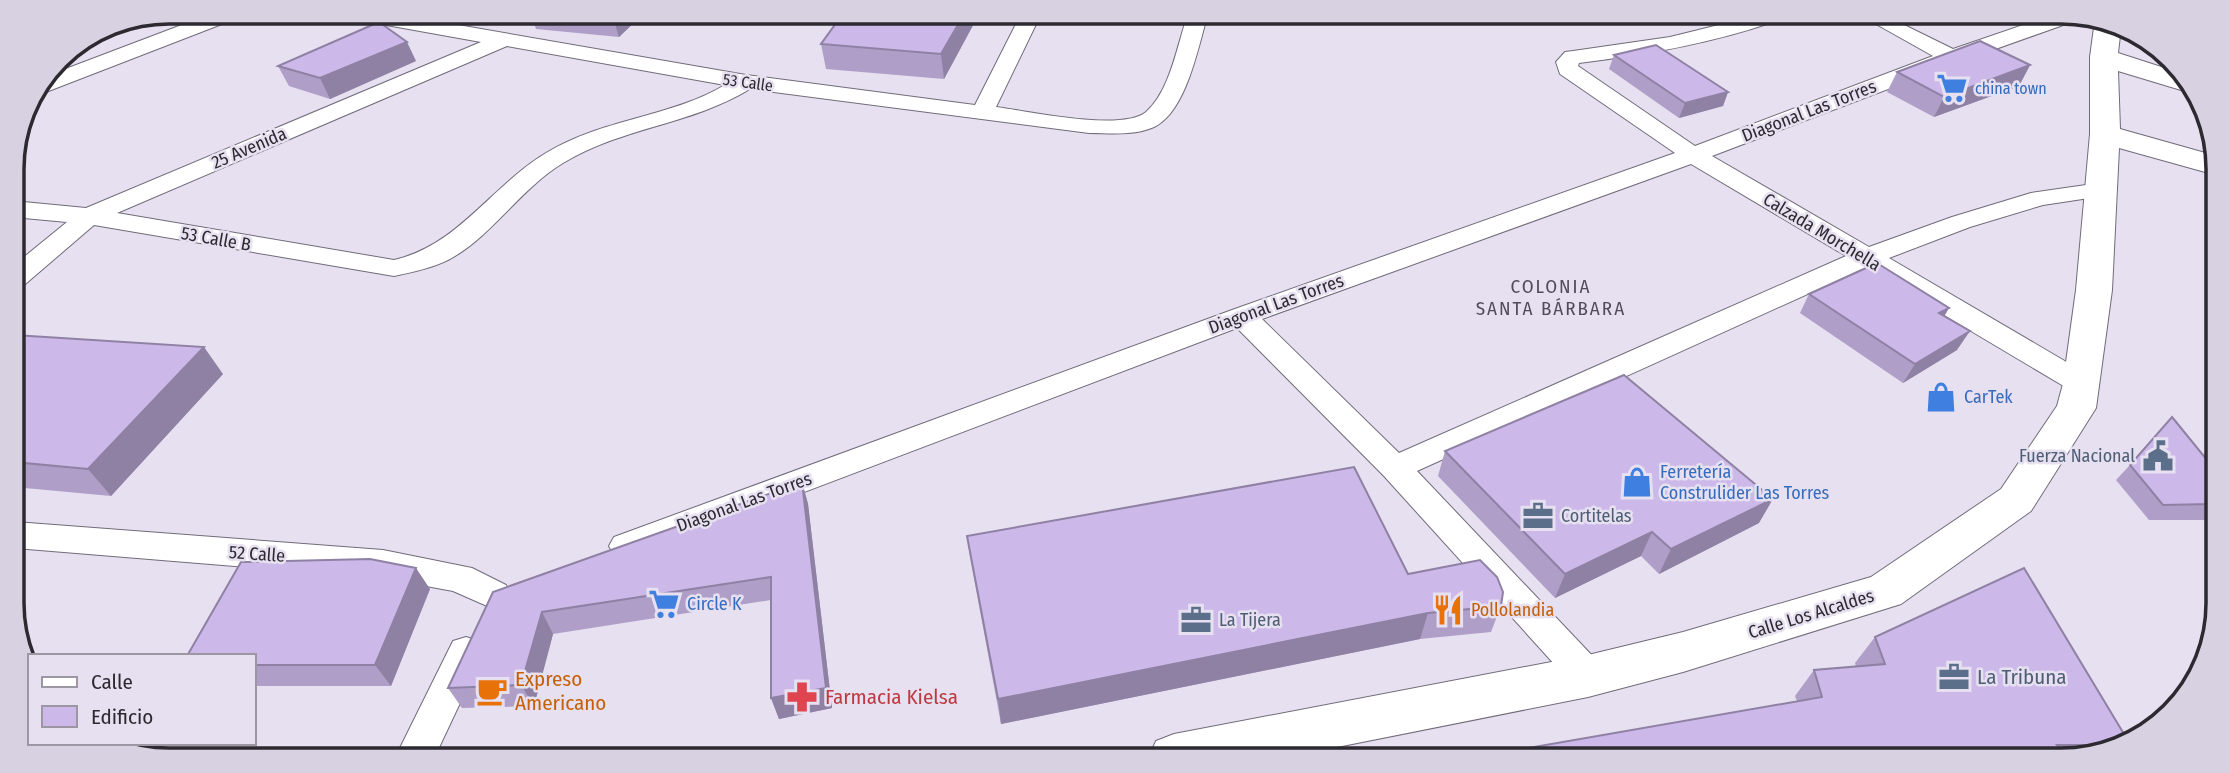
<svg xmlns="http://www.w3.org/2000/svg" width="2230" height="773" viewBox="0 0 2230 773" font-family="'Fira Sans Condensed',sans-serif">
<rect width="100%" height="100%" fill="#e6e0f0"/>
<g fill="none" stroke-linecap="round" stroke-linejoin="round">
<!-- street casing -->
<g stroke="#716b7a" stroke-width="2">
<path id="street" d="M216,12l27,1 -3,4 -194,75 -12,1 13,-17z
M343,13h46l357,62 229,30 45,-89h20l-44,91c32,4 126,25 150,5 24,-21 31,-66 41,-95h20c-9,31 -21,95 -53,110 -20,9 -44,6 -65,6l-339,-44c-59,36 -128,38 -187,74 -43,26 -70,72 -113,96 -18,9 -37,13 -56,17l-300,-51 -71,61 -10,2v-22l54,-44 -54,-5v-16l73,7 395,-166 -128,-23zM507,46l218,39c-56,33 -121,33 -179,68 -55,33 -87,92 -152,107l-277,-47z
M1743,19h30l-3,4c-62,21 -126,32 -191,40l-1,3 117,80 238,-90 -66,-37 27,1 59,29 85,-29h31l-3,4 -107,38 -247,94 157,91 83,-30 79,-24 69,-10 9,2 3,5 -3,5 -66,10 -73,22 -81,31 203,119 5,7 -5,7 -10,3 -10,-3 -207,-123 -448,203 184,194 6,11 -6,11 -13,5 -13,-5 -191,-211 -147,-148 -599,227 -12,4 -12,-4 -5,-9 5,-9 618,-227 443,-157 -115,-79 -4,-12 9,-10 8,-1 97,-14zM1691,164l155,92 -447,197 -137,-134z
M15,522l368,28 89,18 34,17 5,10 -5,10 -12,4 -41,-18 -70,-13 -368,-30z
M466,637l13,4 5,11 -48,102h-39l56,-113z"/>
</g>
<!-- secondary casing -->
<g stroke="#716b7a" stroke-width="2">
<path id="secondary" d="M2095,20h16l10,7 -3,26 65,21 8,19 -73,-22 2,58 96,27v19l-97,-27 -7,142 -16,118 -65,103 -130,93 -218,68 -95,25 -301,60h-138l7,-16 18,-7 414,-79 95,-23 188,-55 130,-88 56,-83 6,-22 13,-94 14,-156v-77z"/>
</g>
<!-- street -->
<use href="#street" fill="#fff" fill-rule="evenodd"/>
<!-- secondary -->
<use href="#secondary" fill="#fff" fill-rule="evenodd"/>
</g>
<!-- wall -->
<path fill="#af9ec8" d="M531,14h112l-24,23 -83,-8z
M842,15l136,1 -34,63 -118,-10 -5,-25z
M1614,55l114,37 -5,14 -44,12 -70,-49z
M416,61l-86,38 -41,-13 -11,-20z
M2030,65l-11,21 -85,31 -47,-25 10,-20z
M1809,294l140,14 -5,8 13,34 -54,33 -103,-70z
M14,335l209,39 -112,122 -97,-9z
M1445,451l314,72 -100,51 -18,-18 -86,42 -117,-122z
M2130,465l82,1 -1,54h-62l-33,-40z
M802,482l6,22 24,204 -53,11 -8,-21v-98l-218,34 -19,72 -72,2 -14,-20 45,-96z
M967,536l534,70 -10,26 -71,7 -419,85 -30,-162z
M430,589l-39,97h-137v-30z
M1875,637l252,102 -56,21 -600,-2 326,-57 -2,-5 19,-26 42,-3 -1,-4z"/>
<!-- shaded-wall -->
<path fill="#8f81a3" d="M616,14h27l-24,23 -6,-20z
M963,16h15l-34,63 -3,-25z
M407,42l9,19 -86,38 -10,-21z
M2030,65l-11,21 -85,31 10,-20z
M1728,92l-5,14 -44,12 6,-15z
M1949,308l-11,19 1,-14z
M1970,331l-13,19 -54,33 12,-19z
M204,347l19,27 -112,122 -23,-27z
M802,482l6,22 24,204 -53,11 -8,-21z
M1773,499l-14,24 -100,51 12,-25z
M1652,532l-11,24 -86,42 10,-24z
M416,568l14,21 -39,97 -16,-21z
M542,612l11,22 -19,72 -13,-21z
M1428,613l-8,26 -419,85 -3,-25z"/>
<!-- building -->
<path fill="#ccb8e9" stroke="#8f81a3" stroke-width="2" d="M580,14h36l-3,3z
M842,15l121,1 -22,38 -120,-10z
M379,22l28,20 -87,36 -42,-12z
M1980,41l50,24 -86,32 -47,-25z
M1656,45l72,47 -43,11 -71,-48z
M1877,263l72,45 -10,5 31,18 -55,33 -106,-70z
M14,335l190,12 -116,122 -74,-7z
M1624,375l149,124 -102,50 -19,-17 -87,42 -120,-123z
M2172,417l40,49v38l-49,1 -33,-40z
M1354,467l54,107 72,-14 17,17 6,15 -2,14 -73,7 -430,86 -31,-163z
M802,482l24,206 -55,10v-121l-229,35 -21,73 -73,3 45,-96z
M370,559l46,9 -41,97h-121v-9h-67l54,-94z
M2024,568l103,171 -14,6h-56l12,15 -598,-2 351,-61 -8,-27 71,-6 -10,-27z"/>
<!-- icons -->
<defs>
<g id="supermarket-bare" transform="scale(2.415)"><path d="M-6-5.5h2.5l.6 2H6L4.5 2H-2.5L-4.4-4H-6ZM-1.5 3.2a1.3 1.3 0 1 0 .1 0ZM3 3.2a1.3 1.3 0 1 0 .1 0Z" fill="#3f7fe0" stroke="#e6e0f0" stroke-width="2.5" paint-order="stroke"/></g>
<g id="shop-bare" transform="scale(2.415)"><path d="M-5-2.5h2.3a2.7 3.5 0 0 1 5.4 0H5L5.5 6h-11ZM-1.5-2.5h3a1.5 2.3 0 0 0-3 0Z" fill="#3f7fe0" stroke="#e6e0f0" stroke-width="2.5" paint-order="stroke"/></g>
<g id="civic-bare" transform="scale(2.415)"><path d="M-.6-6.5H3V-4.5H.6V-3L4-1V1h2V6H-6V1h2V-1L-.6-3ZM-1.2 2.5V6h2.4V2.5Z" fill="#5c6f8a" stroke="#e6e0f0" stroke-width="2.5" paint-order="stroke"/></g>
<g id="office-bare" transform="scale(2.415)"><path d="M-6-3h4V-5.5h4V-3h4V5H-6ZM-1-4.5V-3h2v-1.5ZM-6 0V1H6V0Z" fill="#5c6f8a" stroke="#e6e0f0" stroke-width="2.5" paint-order="stroke"/></g>
<g id="restaurant-bare" transform="scale(2.415)"><path d="M-5-6h1v4h1v-4h1v4h1v-4h1v5L-1.5 .5V6h-2V.5L-5-1ZM5-6V6H3V1.5H1.5Q1.5-4 5-6Z" fill="#e8710a" stroke="#e6e0f0" stroke-width="2.5" paint-order="stroke"/></g>
<g id="cafe-bare" transform="scale(2.415)"><path d="M-5.5-4.5H6V0H3Q3 3.5 0 3.5H-2.5Q-5.5 3.5-5.5 0ZM3-3.2v2h1.7v-2ZM-6 4.5H4V6H-6Z" fill="#e8710a" stroke="#e6e0f0" stroke-width="2.5" paint-order="stroke"/></g>
<g id="pharmacy-bare" transform="scale(2.415)"><path d="M-2-6h4v4h4v4h-4v4h-4v-4h-4v-4h4Z" fill="#e0444e" stroke="#e6e0f0" stroke-width="2.5" paint-order="stroke"/></g>
</defs>
<g fill-rule="evenodd">
<use href="#supermarket-bare" x="1952" y="88"/>
<use href="#shop-bare" x="1941" y="397"/>
<use href="#civic-bare" x="2158" y="456"/>
<use href="#shop-bare" x="1637" y="482"/>
<use href="#office-bare" x="1538" y="516"/>
<use href="#supermarket-bare" x="664" y="604"/>
<use href="#restaurant-bare" x="1448" y="610"/>
<use href="#office-bare" x="1196" y="620"/>
<use href="#office-bare" x="1954" y="677"/>
<use href="#cafe-bare" x="492" y="691"/>
<use href="#pharmacy-bare" x="802" y="697"/>
</g>
<g text-anchor="middle" stroke-width="5" stroke-linejoin="round" paint-order="stroke">
<!-- far-street labels -->
<g font-size="16" fill="#2c2a30" stroke="#e6e0f0">
<text transform="translate(748 82) rotate(8)" y="6">53 Calle</text>
</g>
<!-- far-shop labels -->
<g font-size="16" fill="#366cbe" stroke="#e6e0f0" text-anchor="start">
<text x="1975" y="94">china town</text>
</g>
<!-- street labels -->
<g font-size="18" fill="#2c2a30" stroke="#e6e0f0">
<text transform="translate(1809 111) rotate(-21)" y="6">Diagonal Las Torres</text>
<text transform="translate(249 148) rotate(-23)" y="6">25 Avenida</text>
<text transform="translate(1822 232) rotate(31)" y="6">Calzada Morchella</text>
<text transform="translate(216 239) rotate(10)" y="6">53 Calle B</text>
<text transform="translate(1276 304) rotate(-20)" y="6">Diagonal Las Torres</text>
<text transform="translate(744 502) rotate(-20)" y="6">Diagonal Las Torres</text>
<text transform="translate(257 554) rotate(4)" y="6">52 Calle</text>
<text transform="translate(1811 614) rotate(-17)" y="6">Calle Los Alcaldes</text>
</g>
<!-- shop labels -->
<g font-size="18" fill="#366cbe" stroke="#e6e0f0" text-anchor="start">
<text x="1964" y="403">CarTek</text>
<text x="1660" y="478">Ferretería<tspan x="1660" dy="21">Construlider Las Torres</tspan></text>
<text x="687" y="610">Circle K</text>
</g>
<!-- service labels -->
<g font-size="18" fill="#4e5e75" stroke="#e6e0f0" text-anchor="start">
<text x="2135" y="462" text-anchor="end">Fuerza Nacional</text>
<text x="1561" y="522">Cortitelas</text>
<text x="1219" y="626">La Tijera</text>
</g>
<!-- food labels -->
<g font-size="18" fill="#c56008" stroke="#e6e0f0" text-anchor="start">
<text x="1471" y="616">Pollolandia</text>
</g>
<!-- neighbourhood labels -->
<g font-size="19" letter-spacing="2" fill="#514c59" stroke="#e6e0f0">
<text x="1551" y="293">COLONIA<tspan x="1551" dy="22">SANTA BÁRBARA</tspan></text>
</g>
<!-- near-service labels -->
<g font-size="21" fill="#4e5e75" stroke="#e6e0f0" text-anchor="start">
<text x="1977" y="684">La Tribuna</text>
</g>
<!-- near-food labels -->
<g font-size="21" fill="#c56008" stroke="#e6e0f0" text-anchor="start">
<text x="515" y="686">Expreso<tspan x="515" dy="24">Americano</tspan></text>
</g>
<!-- near-health labels -->
<g font-size="21" fill="#be3a42" stroke="#e6e0f0" text-anchor="start">
<text x="825" y="704">Farmacia Kielsa</text>
</g>
</g>
<!-- crop -->
<path d="M0 0H2230V773H0ZM169 24H2061A145 145 0 0 1 2206 169V603A145 145 0 0 1 2061 748H169A145 145 0 0 1 24 603V169A145 145 0 0 1 169 24Z" fill="#d7d1e1" fill-rule="evenodd"/>
<path fill="none" stroke="#2c2a30" stroke-width="3.5" d="M169 24H2061A145 145 0 0 1 2206 169V603A145 145 0 0 1 2061 748H169A145 145 0 0 1 24 603V169A145 145 0 0 1 169 24Z"/>
<!-- legend -->
<rect x="28" y="654" width="228" height="91" fill="#e6e0f0" stroke="#9c97a3" stroke-width="2"/>
<rect x="42" y="677" width="35" height="10" fill="#ffffff" stroke="#9c97a3" stroke-width="2"/>
<text x="91" y="689" font-size="21" fill="#2c2a30">Calle</text>
<rect x="42" y="706" width="35" height="21" fill="#ccb8e9" stroke="#9c97a3" stroke-width="2"/>
<text x="91" y="724" font-size="21" fill="#2c2a30">Edificio</text>
</svg>
